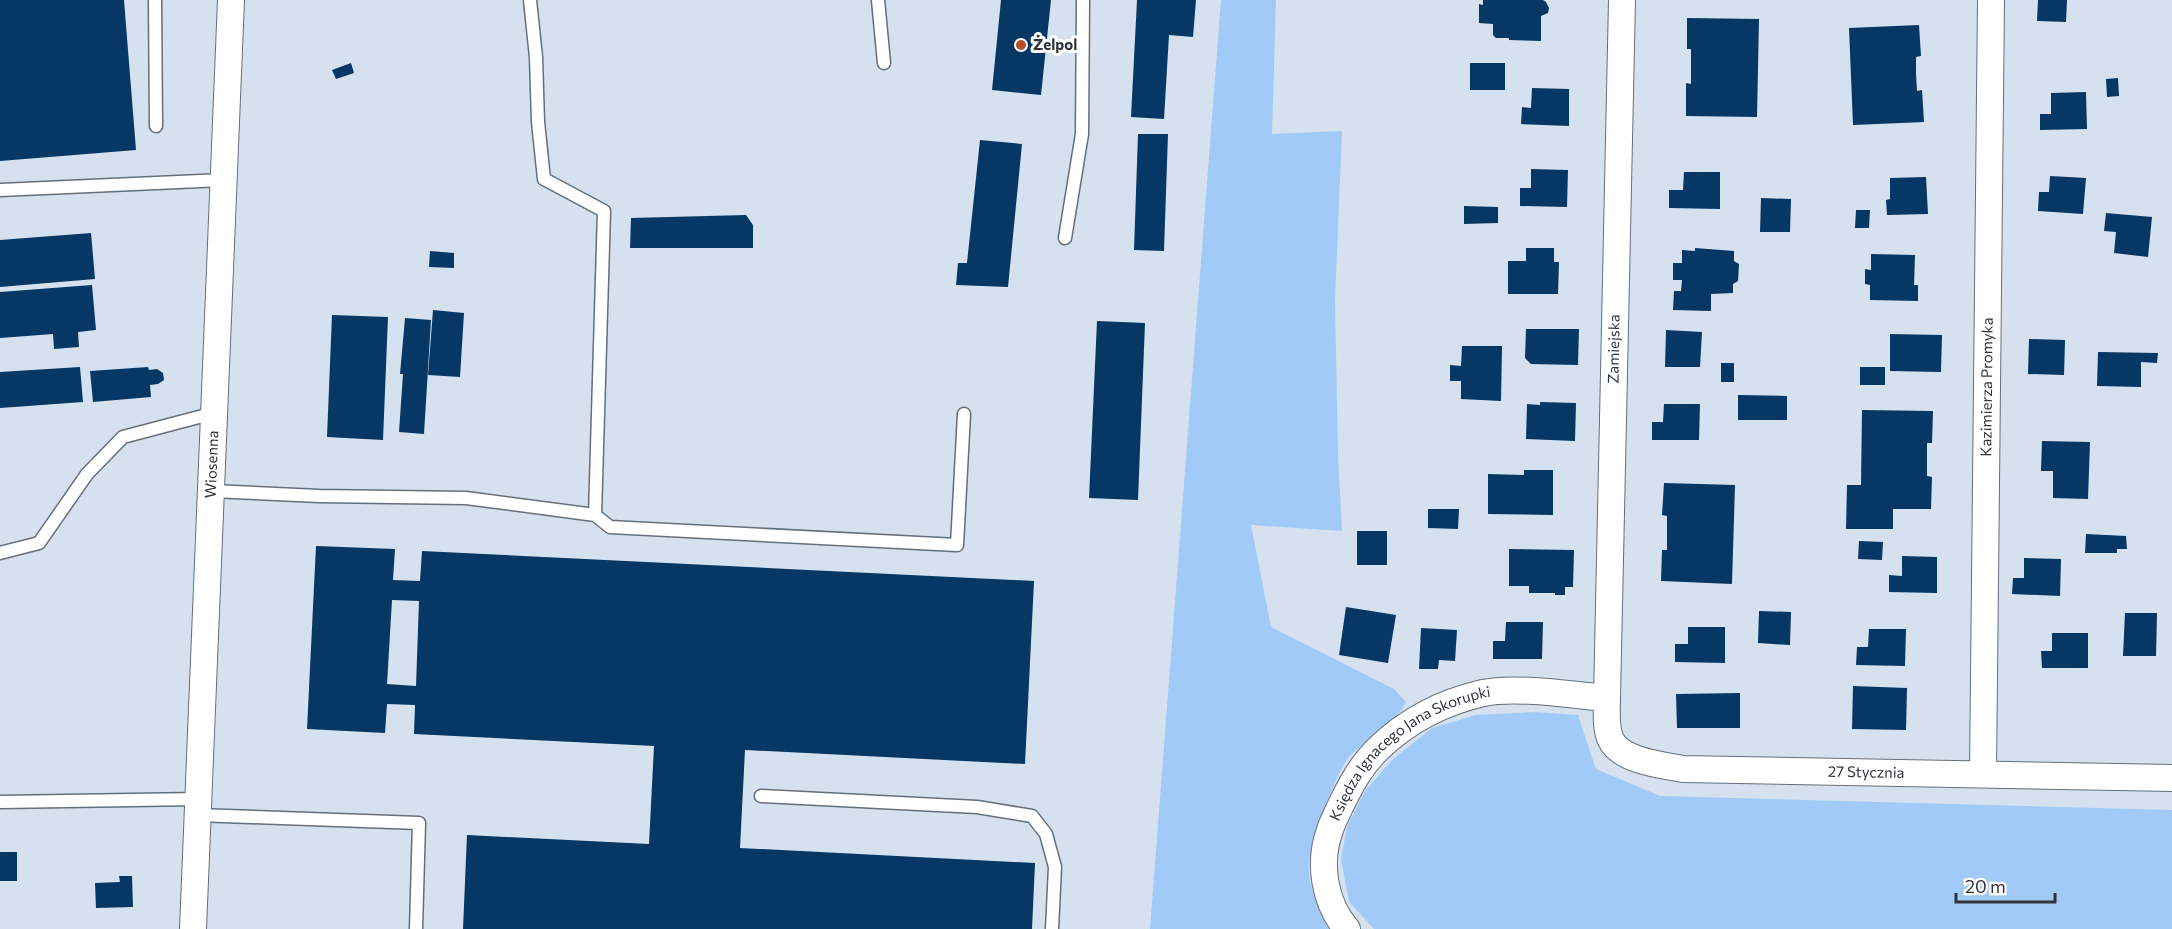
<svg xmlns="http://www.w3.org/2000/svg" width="2172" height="929" viewBox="0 0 2172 929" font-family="Commissioner,sans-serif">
<rect width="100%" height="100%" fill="#d5e1ee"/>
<!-- green -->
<path fill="#a2caf8" d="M1221,0h55l-4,134 70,-3 -7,169 3,155 4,76 -91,-6 20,102 123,62 12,13c-12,24 -37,35 -56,54 -15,15 -40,90 -41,112 -1,16 12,48 20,61h-179z
M1536,712l42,3 18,54 64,27 512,14v119h-798l-25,-27 -8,-43 6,-32 18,-36 27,-31 40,-32 44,-13z"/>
<!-- building -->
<path fill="#063765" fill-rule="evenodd" d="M0,0h124l12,150 -136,11z
M1001,0h50l-10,95 -49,-5z
M1137,0h59l-3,37 -24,-2 -5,84 -33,-2z
M1483,0h60l3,2 3,6 -1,5 -7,3v25l-32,-1v-2h-13l-3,-3v-11l-14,-1v-19l4,1z
M2038,0h29l-1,22 -29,-1z
M1687,18l72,1 -2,98 -71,-1v-33l5,1v-35h-4z
M1919,25l2,31 -5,1v17l1,17 5,-1 2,32 -71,3 -4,-97z
M351,63l3,10 -18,6 -4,-9z
M1470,63h35v27h-35z
M2118,78l1,18 -12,1 -1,-18z
M1532,88l37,1v37l-48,-2 1,-17 9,1z
M2086,92l1,37 -47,1v-16h11v-21z
M1138,134h30l-4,117 -30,-1z
M980,140l42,4 -14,143 -52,-2 2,-22h9z
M1531,169l37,1 -1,37 -47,-1v-18h11z
M1684,172h36v37l-51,-1v-18h14z
M2050,176l36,2 -3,36 -45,-3 1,-19h10z
M1926,177l2,37 -41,1 -1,-15 4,-1v-21z
M1761,198l30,1 -1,33h-30z
M1464,206l34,1v16l-34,1z
M1856,210h14l-1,18h-14z
M2106,213l46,4 -4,40 -34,-4 2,-21 -12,-1z
M746,215l7,10v23h-123l1,-30z
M91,233l4,46 -95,8v-47z
M1526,248h28v14h5l-1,32h-50v-33h18z
M1695,248l39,3v10l5,3 -1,17 -5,3v9l-22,1v17l-38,-1 1,-19h7l1,-11h-9v-17h9v-13l13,1z
M430,251l24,2v15l-25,-1z
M1871,254l44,1 -1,30h4v16l-48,-1v-15l-5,-1v-15l6,1z
M92,285l4,45 -18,2 1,15 -25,2 -1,-15 -53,4v-46z
M433,310l31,3 -4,64 -32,-2z
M332,315l56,2 -5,123 -56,-3z
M405,318l26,2 -7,114 -25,-2 4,-58h-3z
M1097,321l48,2 -7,177 -49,-2z
M1526,329h53l-1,36 -47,-1 -6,-6z
M1666,330l36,2 -2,35h-35z
M1890,334l52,1 -1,37 -51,-1z
M2029,339l36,1 -1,35 -36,-1z
M1462,346h40l-1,55 -40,-2v-18h-11v-16l11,1z
M2098,352l60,1 -1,10 -16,-1v25l-44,-1z
M1721,363h13v19h-13z
M80,367l3,35 -83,6v-36z
M148,367l1,3 8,-1 6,4 1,7 -6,4 -8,1 1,12 -58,5 -3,-31z
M1860,367h25v18h-25z
M1738,395l49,1v24h-49z
M1540,402l36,1 -1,38 -49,-2 1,-35 13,1z
M1664,404h36l-1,36h-47v-18h11z
M1862,410l71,1 -1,32h-5v33l5,1 -1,32h-38v20h-47l1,-44h14z
M2042,441l48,1 -2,57 -35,-1v-27h-12z
M1524,470h29v45l-65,-1v-40l36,1z
M1664,483l71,2 -3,99 -71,-3 1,-31h5v-34l-5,-1z
M1428,509h31l-1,20 -30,-1z
M1357,531h30v34h-30z
M2086,534l40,2 1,13h-10v4h-32z
M1859,541l24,1 -1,18 -24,-1z
M316,546l79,3 -2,31 27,1 2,-30 612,30 -9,183 -280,-14 -5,98 295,15 -3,66h-569l4,-94 182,9 5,-98 -240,-12 1,-29 -28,-1 -2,29 -78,-4zM392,600l27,1 -3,85 -29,-2z
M1509,549l65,1 -1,37h-8v8h-10v-2h-26v-7h-20z
M1902,556l35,1v36l-48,-1v-17l13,1z
M2024,558l37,1 -1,37 -48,-2 1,-16h11z
M1346,607l50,8 -8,48 -49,-8z
M1759,611l32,1 -1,33 -32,-2z
M2125,613h32l-1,43h-33z
M1506,622h37l-1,37h-49v-18h12z
M1688,627h37v36l-50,-1v-18h13z
M1421,628l36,2 -2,31 -16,-1 -1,9h-19z
M1869,629h37l-1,37 -49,-1 1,-18h11z
M2052,633h36v35h-46l-1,-17h11z
M1853,686l54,2 -1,42 -54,-1z
M1740,693v35h-63l-1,-34z
M0,852h17v29h-17z
M119,876h13l1,31 -37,1 -1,-25 25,-1z"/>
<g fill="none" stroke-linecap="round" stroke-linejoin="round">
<!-- lane casing -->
<g stroke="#656f7b" stroke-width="15">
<path id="lane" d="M155,0l1,126
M530,0l6,57 2,65 6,57 60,32 -9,304
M878,0l6,63
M0,190l223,-10
M1065,238l17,-104 1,-134
M211,491l108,5 147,2 129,17 15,12 347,18 7,-131
M0,553l39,-10 48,-69 36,-37 91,-24
M761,796l216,11 55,9 14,18 9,33 -3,62
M0,802l198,-3
M197,815l222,8 -3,106"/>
</g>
<!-- street casing -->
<g stroke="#656f7b" stroke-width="28">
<g id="street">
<path id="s1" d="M1622,0l-15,698c0,13 -2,30 4,42 10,21 52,25 72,29l489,9"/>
<path id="s2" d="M1983,774l8,-774"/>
<path id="s3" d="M193,929l38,-929"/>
<path id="s4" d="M1347,929c-23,-26 -29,-67 -17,-99 2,-7 6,-14 9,-21 11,-23 22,-44 40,-61 29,-28 65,-46 104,-55 32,-7 89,2 124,5"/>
</g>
</g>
<!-- lane -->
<use href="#lane" stroke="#fff" stroke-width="12"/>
<!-- street -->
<use href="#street" stroke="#fff" stroke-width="26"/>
</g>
<!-- markers -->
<circle fill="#b55022" stroke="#fff" stroke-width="2" cx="1021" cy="45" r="6"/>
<g text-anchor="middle" stroke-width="6" stroke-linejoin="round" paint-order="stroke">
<!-- poi labels -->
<g font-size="15" font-weight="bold" fill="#31353b" stroke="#fff" text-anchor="start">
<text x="1033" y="50">Żelpol</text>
</g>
<!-- street labels -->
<g font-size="15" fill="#31353b" stroke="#fff">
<text transform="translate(1614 349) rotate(-89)" y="5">Zamiejska</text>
<text dy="5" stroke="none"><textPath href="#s2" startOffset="387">Kazimierza Promyka</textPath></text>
<text dy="5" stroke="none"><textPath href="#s3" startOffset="465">Wiosenna</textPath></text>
<text dy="5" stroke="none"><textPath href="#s4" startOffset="222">Księdza Ignacego Jana Skorupki</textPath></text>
<text dy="5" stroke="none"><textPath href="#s1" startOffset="1004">27 Stycznia</textPath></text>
</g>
</g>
<!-- scale -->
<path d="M1956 893v9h99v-9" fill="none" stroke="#31353b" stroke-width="3"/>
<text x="1965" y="893" font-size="18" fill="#31353b" stroke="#ffffff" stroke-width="4.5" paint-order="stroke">20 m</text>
</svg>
